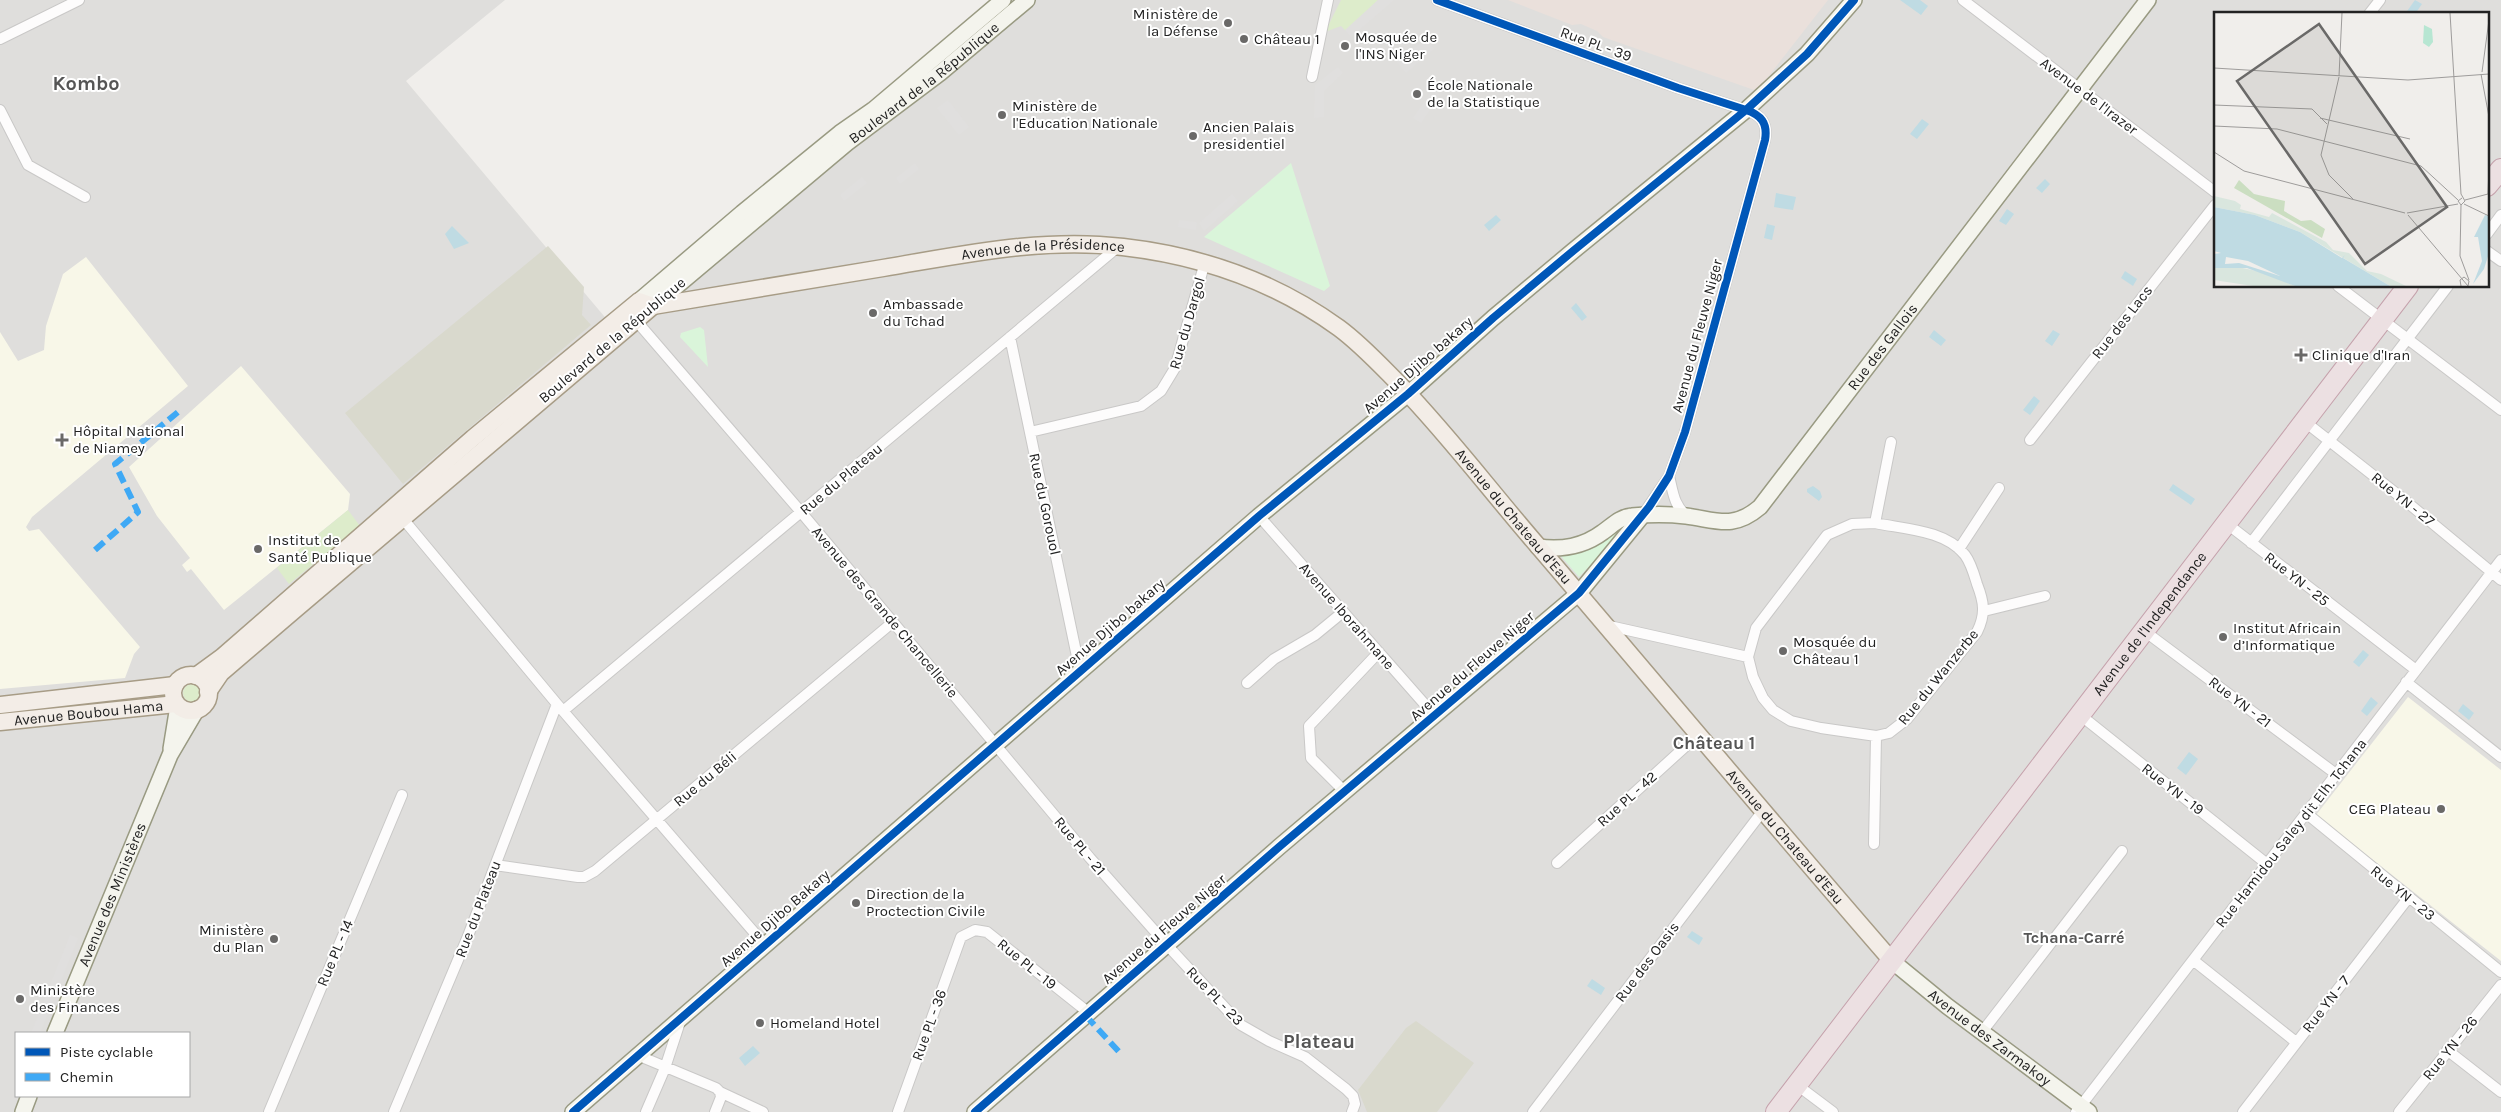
<svg xmlns="http://www.w3.org/2000/svg" width="2501" height="1112" viewBox="0 0 2501 1112" font-family="Karla,sans-serif">
<rect width="100%" height="100%" fill="#f0eeeb"/>
<!-- residential -->
<path fill="#dfdedc" fill-rule="evenodd" d="M0,0h505l-99,81 219,260 406,-341h1470v1112h-2501zM2215,14h272v272h-272zM16,1033h173v63h-173z"/>
<!-- education -->
<path fill="#f8f7e8" d="M86,257l102,129 -156,131 -6,10 3,4 10,-2 101,118 -6,7 -9,24 -125,11v-357l18,29 26,-11 2,-24 17,-52z
M241,366l109,128 -2,16 -124,100 -33,-41 -4,3 -5,-7 8,-7 -33,-42 -28,-49z
M2408,697l93,73v191l-185,-146z"/>
<!-- military -->
<path fill="#eae0db" d="M1508,0h320l-71,91 -154,-54 -6,-6 -16,-7 -9,1z"/>
<!-- construction -->
<path fill="#d9d9cd" d="M548,246l36,41 -2,28 9,10 -188,159 -58,-71z
M1416,1021l58,42 -37,49h-70l-9,-22 48,-62z"/>
<!-- grass -->
<path fill="#ddeccb" d="M1341,0h37l-32,31 -5,-5 -16,6z
M348,510l12,16 -71,58 -12,-16z
M183 693a9 9 0 1 1 18 0a9 9 0 1 1-18 0Z"/>
<!-- park -->
<path fill="#daf5da" d="M1291,163l39,123 -6,5 -120,-54z
M700,327l4,3 4,37 -28,-30 1,-4z
M1630,523l-51,54 -19,-22z"/>
<!-- parking -->
<path fill="#e0dfde" d="M1378,0h16l-43,37 -6,-7z
M1427,38l7,11 -28,24 -9,-11z
M1338,67l5,6 -19,18v26l-10,1 1,-33z
M1433,89l7,6 -19,28 -8,-5z
M948,100l21,27 -10,8 -22,-27z
M915,163l4,6 -19,15 -4,-6z
M862,177l5,6 -23,18 -4,-6z
M1232,194l6,7 -34,30 -5,-8z
M1179,220l18,2 -1,8 -18,-3z
M70,935l8,3 -38,95h-9z"/>
<!-- water -->
<path fill="#bfdbe3" d="M1900,0h20l8,6 -7,9z
M2415,0l7,4 -7,10h-10z
M1922,119l7,5 -12,15 -7,-5z
M2045,179l5,5 -8,9 -6,-5z
M1776,193l20,4 -3,13 -19,-3z
M2007,209l7,5 -8,11 -7,-4z
M1496,215l5,5 -12,11 -5,-6z
M1767,224l8,2 -3,14 -8,-2z
M452,226l17,17 -15,6 -9,-15z
M2125,271l12,8 -4,7 -12,-8z
M1576,303l11,14 -5,4 -11,-13z
M1934,330l12,10 -5,6 -12,-9z
M2053,330l7,4 -8,12 -7,-5z
M2034,396l6,5 -10,14 -7,-5z
M2173,484l22,15 -4,6 -22,-15z
M1813,486l7,5 2,6 -3,4 -12,-9v-3z
M2363,650l6,5 -10,12 -6,-5z
M2371,697l7,6 -11,13 -6,-5z
M2463,704l11,9 -5,7 -11,-9z
M2189,752l9,7 -12,16 -9,-7z
M1692,931l11,7 -4,7 -12,-8z
M1592,979l13,9 -4,7 -14,-9z
M753,1046l7,7 -15,13 -6,-8z"/>
<g fill="none" stroke-linecap="round" stroke-linejoin="round">
<!-- street casing -->
<g stroke="#c9c8c7" stroke-width="12">
<path id="street" d="M1437,0l241,88 68,22c15,5 22,13 19,30l-80,292 -16,44 -27,40
M1963,0l252,192
M2369,14l11,-14
M0,39l79,-39
M1312,77l16,-77
M0,110l28,55 57,32
M2487,234l14,-19
M2487,251l14,10
M2338,286l163,124
M633,317l168,195 289,346 77,87 74,80 28,16 36,16 41,32 7,7 2,8 -3,8
M1010,337l70,334
M2304,421l98,77 99,82
M1030,432l111,-26 20,-15 14,-23 30,-106
M2030,440l185,-235
M1669,476c4,16 5,30 18,40
M399,514l158,190 208,241
M1259,516l176,200
M1875,523c28,6 71,7 90,32 6,8 9,19 12,29 7,18 9,30 0,48l-70,87 -18,14 -13,3 -55,-8 -30,-7 -18,-11 -10,-12 -10,-21 -5,-20 8,-29 71,-93 25,-11z
M1875,523l16,-81
M2226,523l190,147
M2251,543l197,-257
M1959,549l40,-61
M1984,611l61,-15
M1605,625l143,32
M2143,630l193,144
M2406,682l95,75
M1247,683l27,-24 41,-24 28,-23
M563,711l556,-465
M2079,714l188,150
M1345,792l-34,-34 -2,-32 70,-74
M2306,813l195,159
M1874,844l2,-108
M1557,863l141,-128
M495,865l83,12h6l11,-6 298,-249
M2193,960l103,82
M1982,1032l140,-181
M2447,1050l54,42
M637,1055l79,33 4,4 1,5 -6,15
M1797,1085l36,27
M720,1092l43,20
M269,1112l133,-317
M394,1112l74,-176 89,-232
M646,1112l19,-44 16,-49
M898,1112l63,-175 14,-7 12,2 102,81
M1533,1112l229,-300
M2076,1112l425,-552
M2243,1112l166,-215
M2399,1112l102,-127"/>
</g>
<!-- secondary casing -->
<g stroke="#999a82" stroke-width="18">
<g id="secondary">
<path d="M639,301l103,-88 98,-80 33,-23 130,-110"/>
<path id="s1" d="M653,306l194,-163 93,-70 87,-73"/>
<path id="s2" d="M1538,547c24,3 45,0 65,-15 10,-7 17,-15 29,-16 18,-2 36,-2 54,0 31,4 47,14 74,-9l388,-507"/>
<path d="M171,749l7,-43"/>
<path id="s3" d="M1892,961l55,45 142,106"/>
<path id="s4" d="M55,1033l115,-278 27,-46"/>
<path d="M23,1112l6,-16"/>
<path d="M573,1112l686,-596 149,-122 85,-76 80,-67 173,-141 61,-56 47,-54"/>
<path d="M975,1112l304,-265 300,-254 63,-77"/>
</g>
</g>
<!-- primary casing -->
<g stroke="#a79c86" stroke-width="19">
<g id="primary">
<circle cx="191" cy="693" r="18"/>
<path id="s5" d="M196,676l26,-19 251,-219 166,-137 14,5c76,-13 153,-25 230,-38 79,-13 160,-31 240,-21 79,9 151,34 216,81 23,17 42,38 62,58 49,51 91,107 137,160 118,138 234,277 354,415"/>
<path d="M208,692l13,-19 76,-65 356,-302"/>
<path d="M0,705l175,-20"/>
<path id="s6" d="M0,722l176,-18"/>
</g>
</g>
<!-- highway casing -->
<g stroke="#c5a2ac" stroke-width="22">
<g id="highway">
<path d="M2487,186l14,-17"/>
<path id="s7" d="M1776,1112l632,-826"/>
</g>
</g>
<!-- street -->
<use href="#street" stroke="#fdfcfc" stroke-width="10"/>
<!-- secondary -->
<use href="#secondary" stroke="#f4f4ed" stroke-width="15"/>
<!-- primary -->
<use href="#primary" stroke="#f3ede7" stroke-width="16"/>
<!-- highway -->
<use href="#highway" stroke="#ece0e2" stroke-width="20"/>
<!-- quiet -->
<path stroke="#3fa9f5" stroke-width="6" stroke-dasharray="12 6" stroke-linecap="butt" d="M95,550l43,-38 -23,-48 63,-52
M1086,1016l35,38"/>
<!-- cycleway casing -->
<g stroke="#fff" stroke-width="11">
<path id="cycleway" d="M573,1112l686,-596 149,-122 85,-76 80,-67 173,-141 61,-56 47,-54
M975,1112l304,-265 300,-254 70,-86 20,-31 16,-44 80,-292c3,-17 -4,-25 -19,-30l-68,-22 -241,-88"/>
</g>
<!-- cycleway -->
<use href="#cycleway" stroke="#0057b8" stroke-width="8"/>
</g>
<!-- markers -->
<g fill="#6a6968" stroke="#fff" stroke-width="2">
<circle cx="1228" cy="23" r="5"/>
<circle cx="1244" cy="39" r="5"/>
<circle cx="1345" cy="46" r="5"/>
<circle cx="1417" cy="94" r="5"/>
<circle cx="1002" cy="115" r="5"/>
<circle cx="1193" cy="136" r="5"/>
<circle cx="873" cy="313" r="5"/>
<path d="M2298.5 347.5h5v5h5v5h-5v5h-5v-5h-5v-5h5z"/>
<path d="M59.5 432.5h5v5h5v5h-5v5h-5v-5h-5v-5h5z"/>
<circle cx="258" cy="549" r="5"/>
<circle cx="2223" cy="637" r="5"/>
<circle cx="1783" cy="651" r="5"/>
<circle cx="2441" cy="809" r="5"/>
<circle cx="856" cy="903" r="5"/>
<circle cx="274" cy="939" r="5"/>
<circle cx="20" cy="999" r="5"/>
<circle cx="760" cy="1023" r="5"/>
</g>
<g text-anchor="middle" stroke-width="4" stroke-linejoin="round" paint-order="stroke">
<!-- poi labels -->
<g font-size="15" fill="#222" stroke="#fff" text-anchor="start">
<text x="1218" y="19" text-anchor="end">Ministère de<tspan x="1218" dy="17">la Défense</tspan></text>
<text x="1355" y="42">Mosquée de<tspan x="1355" dy="17">l'INS Niger</tspan></text>
<text x="1254" y="44">Château 1</text>
<text x="1427" y="90">École Nationale<tspan x="1427" dy="17">de la Statistique</tspan></text>
<text x="1012" y="111">Ministère de<tspan x="1012" dy="17">l'Education Nationale</tspan></text>
<text x="1203" y="132">Ancien Palais<tspan x="1203" dy="17">presidentiel</tspan></text>
<text x="883" y="309">Ambassade<tspan x="883" dy="17">du Tchad</tspan></text>
<text x="2312" y="360">Clinique d'Iran</text>
<text x="73" y="436">Hôpital National<tspan x="73" dy="17">de Niamey</tspan></text>
<text x="268" y="545">Institut de<tspan x="268" dy="17">Santé Publique</tspan></text>
<text x="2233" y="633">Institut Africain<tspan x="2233" dy="17">d’Informatique</tspan></text>
<text x="1793" y="647">Mosquée du<tspan x="1793" dy="17">Château 1</tspan></text>
<text x="2431" y="814" text-anchor="end">CEG Plateau</text>
<text x="866" y="899">Direction de la<tspan x="866" dy="17">Proctection Civile</tspan></text>
<text x="264" y="935" text-anchor="end">Ministère<tspan x="264" dy="17">du Plan</tspan></text>
<text x="30" y="995">Ministère<tspan x="30" dy="17">des Finances</tspan></text>
<text x="770" y="1028">Homeland Hotel</text>
</g>
<!-- street labels -->
<g font-size="15" fill="#222" stroke="#fff">
<text transform="translate(1596 44) rotate(20)" y="5">Rue PL - 39</text>
<text dy="5" stroke="none"><textPath href="#s1" startOffset="351">Boulevard de la République</textPath></text>
<text transform="translate(2089 96) rotate(37)" y="5">Avenue de l'Irazer</text>
<text dy="5" stroke="none"><textPath href="#s5" startOffset="990">Avenue de la Présidence</textPath></text>
<text transform="translate(2122 322) rotate(-52)" y="5">Rue des Lacs</text>
<text transform="translate(1187 323) rotate(-74)" y="5">Rue du Dargol</text>
<text transform="translate(1697 336) rotate(-75)" y="5">Avenue du Fleuve Niger</text>
<text transform="translate(612 340) rotate(-40)" y="5">Boulevard de la République</text>
<text dy="5" stroke="none"><textPath href="#s2" startOffset="436">Rue des Gallois</textPath></text>
<text transform="translate(1418 365) rotate(-41)" y="5">Avenue Djibo bakary</text>
<text transform="translate(841 479) rotate(-40)" y="5">Rue du Plateau</text>
<text transform="translate(2403 499) rotate(39)" y="5">Rue YN - 27</text>
<text transform="translate(1045 504) rotate(78)" y="5">Rue du Gorouol</text>
<text dy="5" stroke="none"><textPath href="#s5" startOffset="1561">Avenue du Chateau d'Eau</textPath></text>
<text transform="translate(2297 579) rotate(38)" y="5">Rue YN - 25</text>
<text transform="translate(885 612) rotate(50)" y="5">Avenue des Grande Chancellerie</text>
<text transform="translate(1347 616) rotate(49)" y="5">Avenue Iborahmane</text>
<text dy="5" stroke="none"><textPath href="#s7" startOffset="615">Avenue de l'Independance</textPath></text>
<text transform="translate(1110 627) rotate(-41)" y="5">Avenue Djibo bakary</text>
<text transform="translate(1472 666) rotate(-41)" y="5">Avenue du Fleuve Niger</text>
<text transform="translate(1938 677) rotate(-51)" y="5">Rue du Wanzerbe</text>
<text transform="translate(2240 702) rotate(37)" y="5">Rue YN - 21</text>
<text dy="5" stroke="none"><textPath href="#s6" startOffset="89">Avenue Boubou Hama</textPath></text>
<text transform="translate(705 779) rotate(-40)" y="5">Rue du Béli</text>
<text transform="translate(2173 789) rotate(38)" y="5">Rue YN - 19</text>
<text transform="translate(1627 799) rotate(-42)" y="5">Rue PL - 42</text>
<text transform="translate(2291 833) rotate(-52)" y="5">Rue Hamidou Saley dit Elh. Tchana</text>
<text dy="5" stroke="none"><textPath href="#s5" startOffset="1981">Avenue du Chateau d'Eau</textPath></text>
<text transform="translate(1080 846) rotate(50)" y="5">Rue PL - 21</text>
<text transform="translate(2403 893) rotate(39)" y="5">Rue YN - 23</text>
<text dy="5" stroke="none"><textPath href="#s4" startOffset="150">Avenue des Ministères</textPath></text>
<text transform="translate(478 909) rotate(-69)" y="5">Rue du Plateau</text>
<text transform="translate(775 918) rotate(-41)" y="5">Avenue Djibo Bakary</text>
<text transform="translate(1164 929) rotate(-41)" y="5">Avenue du Fleuve Niger</text>
<text transform="translate(335 953) rotate(-67)" y="5">Rue PL - 14</text>
<text transform="translate(1647 962) rotate(-53)" y="5">Rue des Oasis</text>
<text transform="translate(1027 964) rotate(39)" y="5">Rue PL - 19</text>
<text transform="translate(1215 996) rotate(46)" y="5">Rue PL - 23</text>
<text transform="translate(2326 1004) rotate(-52)" y="5">Rue YN - 7</text>
<text transform="translate(929 1025) rotate(-70)" y="5">Rue PL - 36</text>
<text dy="5" stroke="none"><textPath href="#s3" startOffset="124">Avenue des Zarmakoy</textPath></text>
<text transform="translate(2450 1048) rotate(-51)" y="5">Rue YN - 26</text>
</g>
<!-- neighbourhood labels -->
<g font-size="16" font-weight="bold" fill="#555" stroke="#fff">
<text x="2074" y="943">Tchana-Carré</text>
</g>
<!-- quarter labels -->
<g font-size="18" font-weight="bold" fill="#555" stroke="#fff">
<text x="1714" y="749">Château 1</text>
</g>
<!-- district labels -->
<g font-size="20" font-weight="bold" fill="#555" stroke="#fff">
<text x="86" y="90">Kombo</text>
<text x="1319" y="1048">Plateau</text>
</g>
</g>
<!-- overview -->
<g transform="translate(2214 12)">
<rect width="275" height="275" fill="#f0eeeb"/>
<path d="M25,168l15,14 31,7 -1,10 17,10 10,-1 14,9 -3,9 -88,-50z" fill="#cbdec1"/>
<path d="M0,184l21,5 6,4 -1,4 29,8 3,-4 54,29 7,8 16,3 18,18 14,3 25,12h-16l-90,-54 -45,-17 -41,-8zM24,255l23,5 34,14h-42l-39,-6v-12z" fill="#d9e6de"/>
<path d="M210,13l8,4 1,13 -4,5 -6,-4z" fill="#b7e6d2"/>
<path d="M0,195l41,8 45,17 42,26 3,-3 -2,3 47,28h-95l-48,-18h-33v-14l7,-1 -7,-2zM12,245l22,4 32,15 -41,-13 -14,1zM271,203l4,1v37l-5,16 -11,15 9,-23 -4,-24h-4z" fill="#bfdbe3" fill-rule="evenodd"/>
<path fill="none" stroke="#9e9c9b" stroke-width="1" d="M236,1l11,181 4,7 -4,4 -3,-4 4,-3M0,56l194,12 81,-6M268,60l7,-52M267,62l8,43M125,64l3,-63M125,65l-18,78 8,20 24,24M0,93l98,4 15,15M106,106l90,21M0,114l63,3 144,37 37,34M0,140l30,19 161,42M274,182l1,-27M251,188l23,-6M250,192l25,12M247,193l-1,51 9,24M193,201l51,-9M194,203l60,71M247,274l-1,-6 4,-3 5,4 -1,5"/>
<path fill="#6a6968" fill-opacity="0.15" stroke="#6a6968" stroke-width="2.5" d="M105,12l128,183 -82,57 -128,-183z"/>
<rect width="275" height="275" fill="none" stroke="#222" stroke-width="2.5"/>
</g>
<!-- legend -->
<rect x="15" y="1032" width="175" height="65" fill="#ffffff" stroke="#a7a7a7"/>
<rect x="25" y="1048" width="25" height="8" fill="#0057b8" stroke="#a7a7a7"/>
<text x="60" y="1057" font-size="15" fill="#222222">Piste cyclable</text>
<rect x="25" y="1073" width="25" height="8" fill="#3fa9f5" stroke="#a7a7a7"/>
<text x="60" y="1082" font-size="15" fill="#222222">Chemin</text>
</svg>
